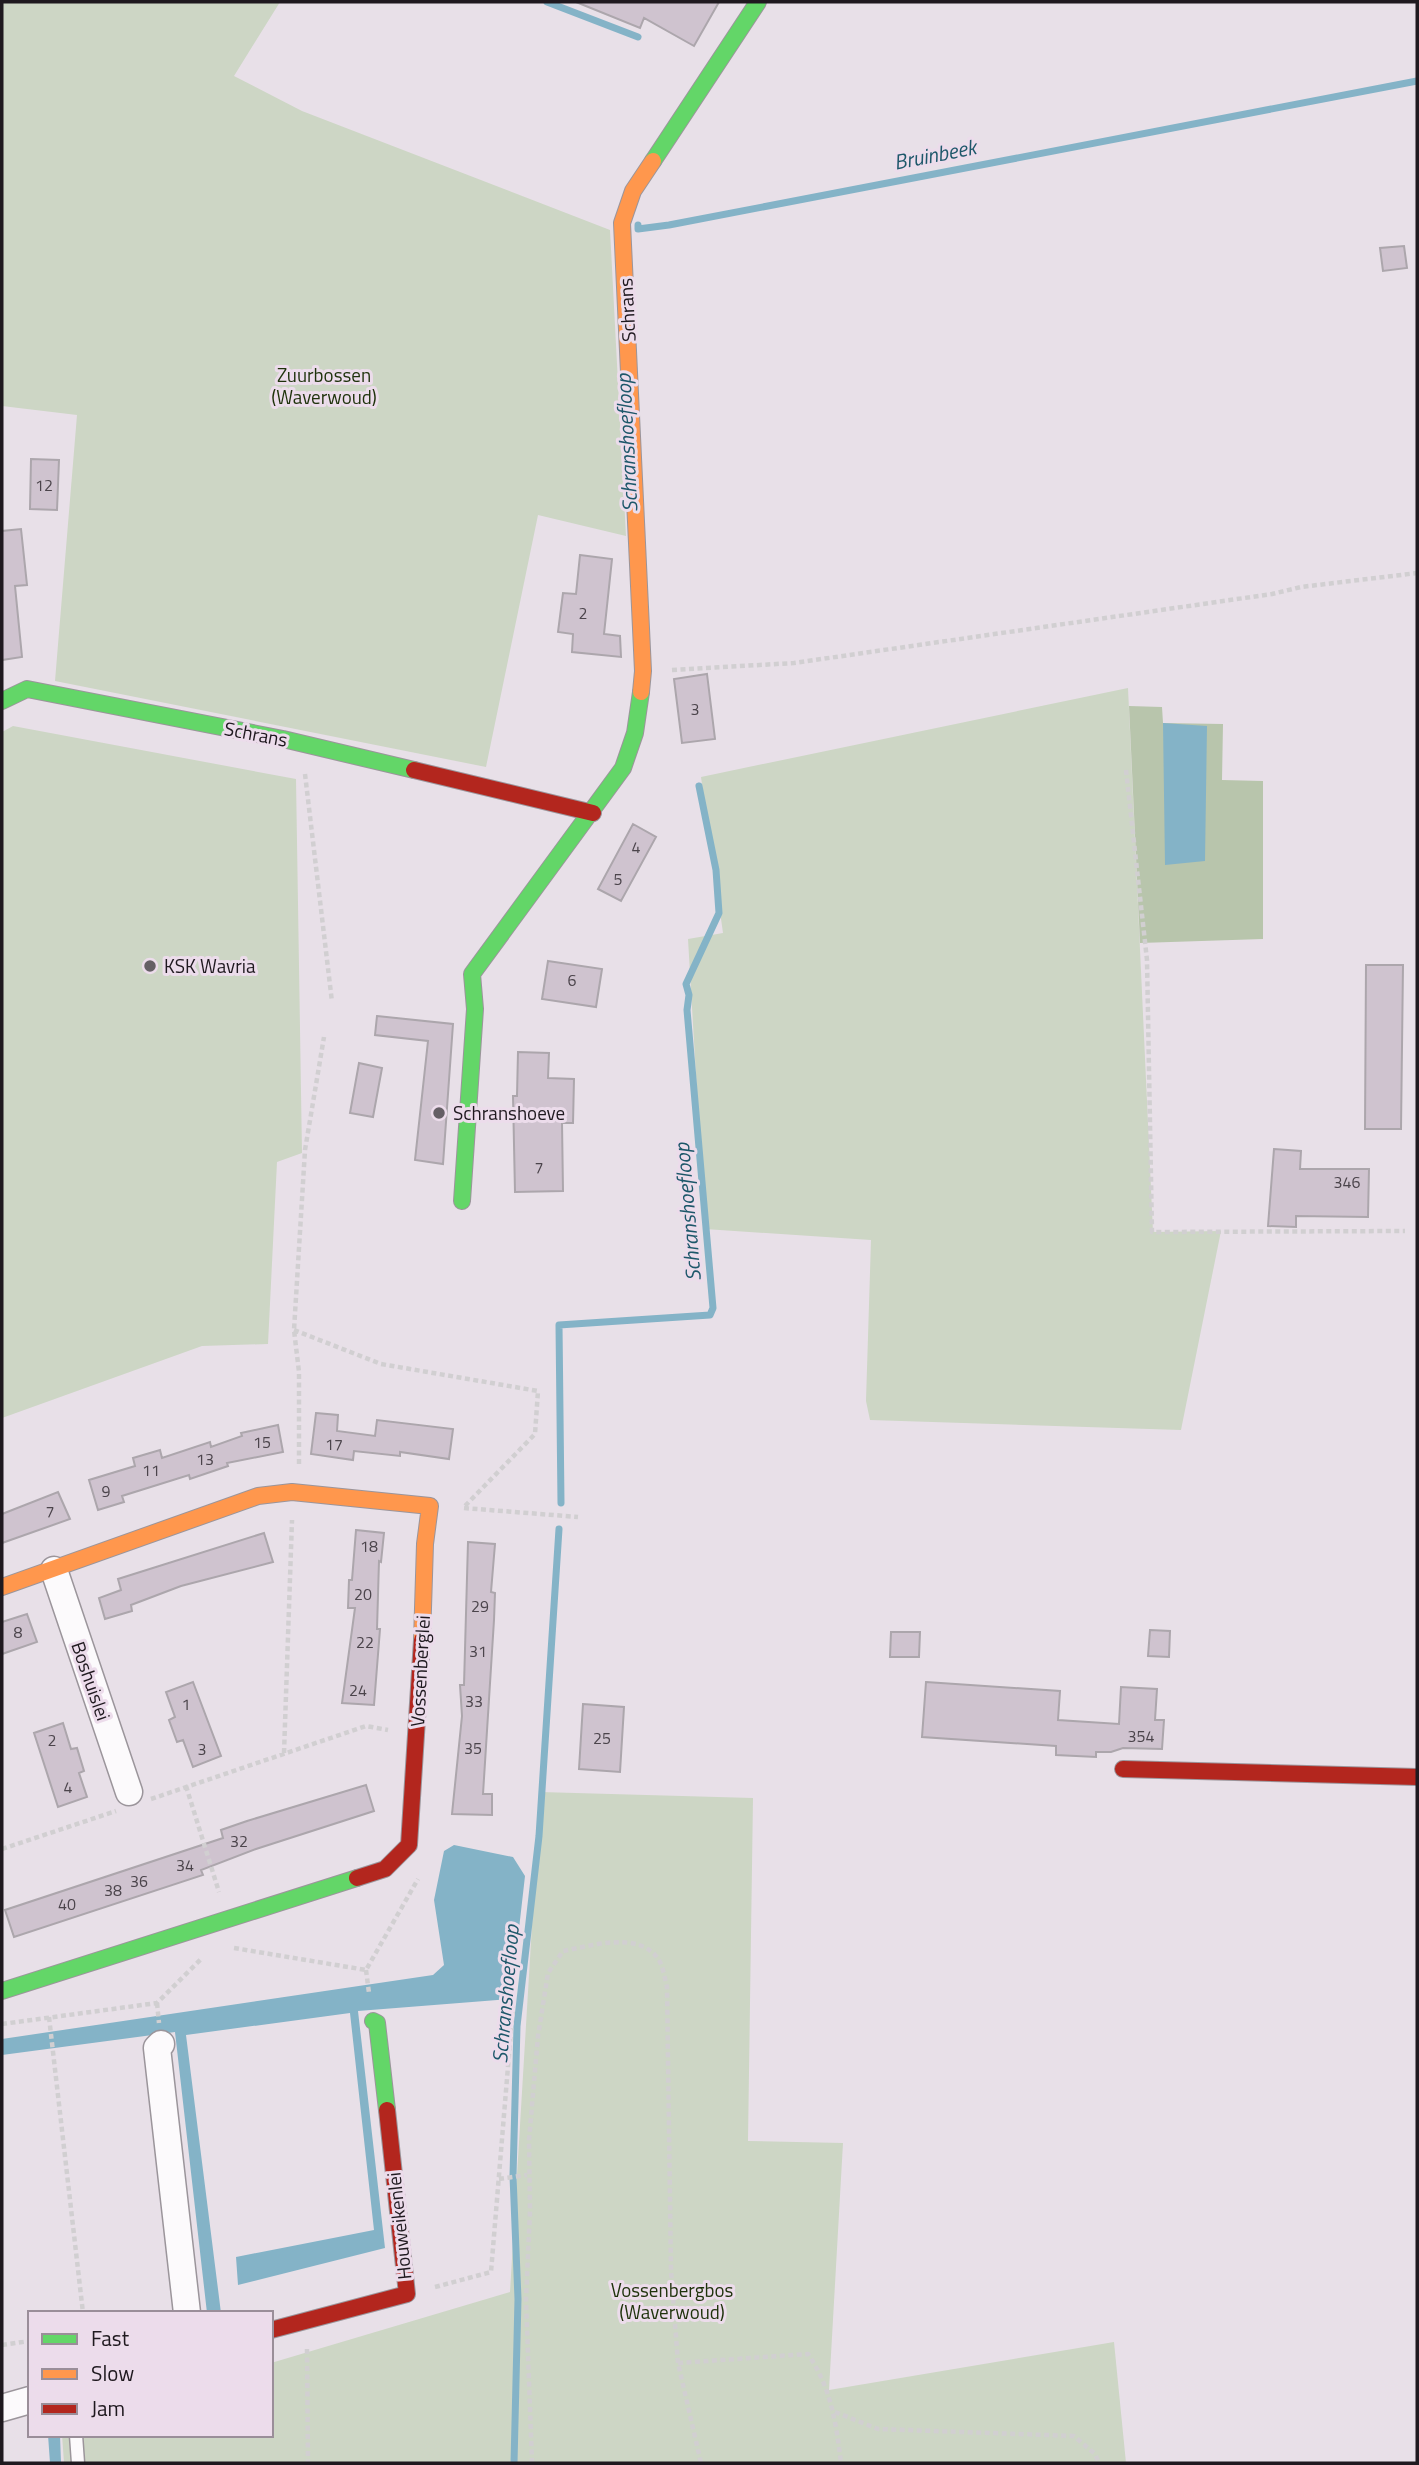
<svg xmlns="http://www.w3.org/2000/svg" width="1419" height="2465" viewBox="0 0 1419 2465" font-family="'Titillium Web',sans-serif">
<rect width="100%" height="100%" fill="#e8e0e8"/>
<!-- green -->
<path fill="#cdd6c5" d="M2,2h278l-46,74 68,35 308,119 16,306 -88,-21 -52,252 -431,-86 22,-266 -75,-9z
M1128,688l25,544 68,-1 -40,199 -311,-10 -4,-19 5,-161 -166,-11 -17,-290 35,-6 -22,-156z
M13,726l283,53 6,374 -25,9 -9,182 -66,2 -200,72v-686z
M540,1792l213,6 -5,343 95,2 -14,247 285,-48 12,121h-1062l-2,-28h209v-72l239,-71z"/>
<!-- forest -->
<path fill="#b8c5ac" d="M1129,706l33,1 1,16 60,1 -1,56 41,1v158l-123,4z"/>
<!-- water -->
<path fill="#84b3c7" d="M1163,723l44,3 -2,135 -40,4z
M454,1845l59,12 12,19 -14,123 -153,12 27,237 -147,37 -2,-28 138,-27 -24,-217 -164,22 35,278h-14l-32,-281 -173,23v-16l431,-64 11,-10 -10,-65 10,-49z
M48,2435h12l1,28h-11z"/>
<g fill="none" stroke-linecap="round" stroke-linejoin="round">
<!-- stream -->
<path stroke="#84b3c7" stroke-width="7" d="M547,2l91,35
M638,225v4l31,-4 748,-144
M561,1503l-2,-178 151,-10 3,-7 -26,-298 2,-15 -3,-11 33,-71 -3,-43 -17,-84
M514,2463l4,-164 -5,-123 4,-150 22,-190 20,-307"/>
</g>
<!-- building -->
<path fill="#cfc3cf" stroke="#aca6ac" stroke-width="2" d="M576,2h143l-25,44 -50,-28 -4,10z
M1404,246l3,22 -24,3 -3,-23z
M31,459l28,1 -2,50 -27,-1z
M21,529l6,56 -12,1 7,71 -20,3v-129z
M580,555l32,4 -8,75 16,2 1,21 -49,-5 1,-18 -15,-2 5,-39 13,1z
M707,674l8,65 -33,4 -8,-64z
M633,824l23,13 -35,64 -23,-12z
M548,961l54,8 -6,38 -54,-8z
M1366,965h37l-2,164h-36z
M377,1016l76,8 -10,140 -28,-4 13,-119 -53,-6z
M518,1052l31,1 -1,25 26,1 -1,44h-11l1,68 -48,1 -2,-96h4z
M359,1063l23,5 -9,49 -23,-4z
M1274,1149l27,2 -1,18h69l-1,48 -72,-1v11l-28,-1z
M316,1413l22,2 -1,16 38,5 2,-16 76,9 -4,30 -49,-7v4l-46,-5 -1,9 -42,-6z
M278,1425l5,27 -56,11 1,3 -38,13 -1,-4 -67,21 2,6 -26,8 -9,-30 46,-14 -2,-8 27,-8 2,8 48,-16 1,5 31,-11 -1,-3z
M58,1492l12,27 -68,24v-29z
M356,1530l28,3 -3,29 -2,-1 -2,68h3l-6,76 -32,-2 13,-95h-7l1,-28h3z
M264,1533l9,29 -92,24 -50,19 1,6 -27,8 -6,-21 22,-8 -3,-11z
M468,1542l27,2 -4,48 4,1 -1,27 -11,174h9v21l-40,-1 10,-98 -2,-31h4z
M27,1614l10,28 -35,12v-32z
M1150,1630l20,1 -1,26 -21,-1z
M891,1632h29l-1,25h-29z
M193,1682l28,74 -28,11 -10,-27 -6,2 -8,-22 6,-3 -9,-25z
M926,1682l134,9 -2,29 61,4 2,-37 36,2 -2,31h9l-2,29 -39,-1 -12,4h-15v5l-40,-2v-9l-134,-9z
M583,1704l41,3 -4,65 -41,-3z
M63,1723l8,26 6,-1 7,23 -5,2 8,24 -29,10 -24,-74z
M366,1785l8,26 -118,38 -55,21 2,5 -189,62 -9,-27 218,-72 -2,-8 26,-9z"/>
<g fill="none" stroke-linecap="round" stroke-linejoin="round">
<!-- lane casing -->
<g stroke="#9b959b" stroke-width="15">
<path id="lane" d="M76,2435l2,28"/>
</g>
<!-- street casing -->
<g stroke="#9b959b" stroke-width="29">
<path id="street" d="M54,1570l75,222
M161,2044l-4,4 30,265
M2,2408l28,-8"/>
</g>
<!-- fast casing -->
<g stroke="#9b959b" stroke-width="18">
<path id="fast" d="M653,161l105,-159
M2,701l25,-12 256,50 131,31
M462,1201l13,-192 -3,-35 151,-206 12,-35 6,-41
M2,1991l355,-113
M373,2021l4,2 10,87"/>
</g>
<!-- slow casing -->
<g stroke="#9b959b" stroke-width="18">
<path id="slow" d="M641,692l2,-21 -21,-448 11,-32 20,-30
M2,1587l256,-91 34,-4 138,14 -5,38 -3,96"/>
</g>
<!-- jam casing -->
<g stroke="#9b959b" stroke-width="18">
<path id="jam" d="M414,770l179,43
M1123,1769l294,8
M357,1878l28,-9 24,-24 13,-205
M271,2330l136,-36 -20,-184"/>
</g>
<!-- path -->
<path stroke="#d1cfd1" stroke-width="4.5" stroke-dasharray="5 3.5" stroke-linecap="butt" d="M672,670l122,-7 478,-69 29,-7 116,-14
M1126,770l21,190 5,272 253,-1
M305,774l27,228
M294,1330l87,34 157,27 -3,43 -72,74
M299,1464v-92l-5,-42 11,-180 19,-113
M464,1508l114,9
M284,1753l8,-233
M186,1786l33,106
M151,1799l215,-73 22,4
M2,1849l114,-38
M234,1948l132,22 52,-91
M366,1970l3,23
M157,2003l2,20
M49,2017l34,296
M2,2024l155,-21 45,-45
M499,2179l28,-4
M435,2287l56,-15 22,-266
M2,2345l28,-4
M307,2349l1,114
M678,2363l130,-9c23,34 28,68 33,109
M835,2412l43,17 196,7 21,18 4,9
M532,2463l-6,-164 4,-88 -1,-71 9,-104 10,-63 15,-22c27,-5 77,-21 96,9 4,7 6,19 8,27l4,284 7,92 23,100"/>
<!-- lane -->
<use href="#lane" stroke="#fcfafc" stroke-width="12"/>
<!-- street -->
<use href="#street" stroke="#fcfafc" stroke-width="26"/>
<!-- fast -->
<use href="#fast" stroke="#63d668" stroke-width="16"/>
<!-- slow -->
<use href="#slow" stroke="#ff974d" stroke-width="16"/>
<!-- jam -->
<use href="#jam" stroke="#b3261e" stroke-width="16"/>
</g>
<!-- markers -->
<g fill="#655f65" stroke="#ecdceb" stroke-width="2.5">
<circle cx="150" cy="966" r="7"/>
<circle cx="439" cy="1113" r="7"/>
</g>
<g text-anchor="middle" stroke-width="6" stroke-linejoin="round" paint-order="stroke">
<!-- number labels -->
<g font-size="16" fill="#4b444b">
<text x="44" y="491">12</text>
<text x="583" y="619">2</text>
<text x="695" y="715">3</text>
<text x="636" y="853">4</text>
<text x="618" y="885">5</text>
<text x="572" y="986">6</text>
<text x="539" y="1173">7</text>
<text x="1347" y="1188">346</text>
<text x="262" y="1448">15</text>
<text x="334" y="1450">17</text>
<text x="205" y="1465">13</text>
<text x="151" y="1476">11</text>
<text x="106" y="1497">9</text>
<text x="50" y="1517">7</text>
<text x="369" y="1552">18</text>
<text x="363" y="1600">20</text>
<text x="480" y="1612">29</text>
<text x="18" y="1638">8</text>
<text x="365" y="1648">22</text>
<text x="478" y="1657">31</text>
<text x="358" y="1696">24</text>
<text x="474" y="1707">33</text>
<text x="186" y="1710">1</text>
<text x="1141" y="1742">354</text>
<text x="602" y="1744">25</text>
<text x="52" y="1746">2</text>
<text x="473" y="1754">35</text>
<text x="202" y="1755">3</text>
<text x="68" y="1793">4</text>
<text x="239" y="1847">32</text>
<text x="185" y="1871">34</text>
<text x="139" y="1887">36</text>
<text x="113" y="1896">38</text>
<text x="67" y="1910">40</text>
</g>
<!-- street labels -->
<g font-size="19" fill="#1f191f" stroke="#ecdceb">
<text transform="translate(627 310) rotate(-93)" y="7">Schrans</text>
<text transform="translate(256 734) rotate(11)" y="7">Schrans</text>
<text transform="translate(420 1671) rotate(-87)" y="7">Vossenberglei</text>
<text transform="translate(91 1681) rotate(71)" y="7">Boshuislei</text>
<text transform="translate(399 2226) rotate(-96)" y="7">Houweikenlei</text>
</g>
<!-- park labels -->
<g font-size="19" fill="#1e320b" stroke="#ecdceb">
<text x="324" y="382">Zuurbossen<tspan x="324" dy="22">(Waverwoud)</tspan></text>
<text x="672" y="2297">Vossenbergbos<tspan x="672" dy="22">(Waverwoud)</tspan></text>
</g>
<!-- poi labels -->
<g font-size="19" fill="#1f191f" stroke="#ecdceb" text-anchor="start">
<text x="164" y="973">KSK Wavria</text>
<text x="453" y="1120">Schranshoeve</text>
</g>
<!-- water labels -->
<g font-size="21" font-style="italic" fill="#1d576a" stroke="#ecdceb">
<text transform="translate(935 155) rotate(-11)" y="7">Bruinbeek</text>
<text transform="translate(627 443) rotate(-93)" y="7">Schranshoefloop</text>
<text transform="translate(688 1212) rotate(-95)" y="7">Schranshoefloop</text>
<text transform="translate(506 1994) rotate(-85)" y="7">Schranshoefloop</text>
</g>
</g>
<!-- border -->
<rect width="1419" height="2465" fill="none" stroke="#1f191f" stroke-width="7"/>
<!-- legend -->
<rect x="28" y="2311" width="245" height="126" fill="#ecdceb" stroke="#9a8e99" stroke-width="2"/>
<rect x="42" y="2334" width="35" height="10" fill="#63d668" stroke="#9a8e99" stroke-width="2"/>
<text x="91" y="2346" font-size="21" fill="#1f191f">Fast</text>
<rect x="42" y="2369" width="35" height="10" fill="#ff974d" stroke="#9a8e99" stroke-width="2"/>
<text x="91" y="2381" font-size="21" fill="#1f191f">Slow</text>
<rect x="42" y="2404" width="35" height="10" fill="#b3261e" stroke="#9a8e99" stroke-width="2"/>
<text x="91" y="2416" font-size="21" fill="#1f191f">Jam</text>
</svg>
